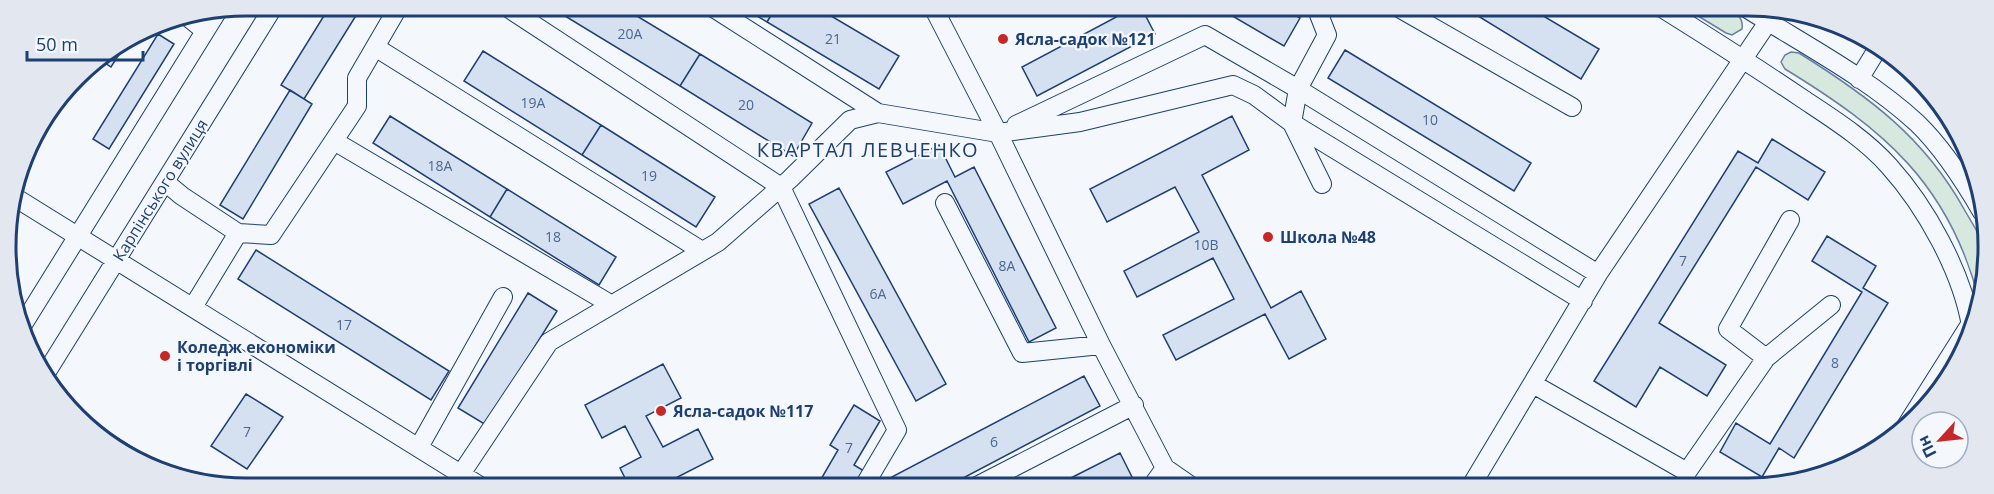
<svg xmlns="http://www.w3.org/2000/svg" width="1994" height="494" viewBox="0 0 1994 494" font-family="'Open Sans',sans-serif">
<rect width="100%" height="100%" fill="#f4f7fb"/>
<!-- green -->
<path fill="#d7e8df" stroke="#687fa3" stroke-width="1.5" d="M1685,8c16,0 61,-5 57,21l-10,6 -6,-2z
M1791,52l8,1c69,43 125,84 165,156 6,11 16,25 20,37 5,18 1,37 -5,54 -30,-117 -96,-171 -194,-231l-4,-7 4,-7z"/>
<!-- building -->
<path fill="#d5e0f0" stroke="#1d3f73" stroke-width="1.5" d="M330,6h32l-58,93 -23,-14z
M564,6l58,1 78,47 -20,32 -120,-73z
M742,7h34l-9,15z
M776,7h40l83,49 -20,33 -112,-67z
M1135,7h6l14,27 -118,62 -15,-29z
M1217,7h65l18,11 -16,28z
M1465,8h65l69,41 -18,30z
M158,34l16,10 -65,105 -16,-10z
M127,42l-16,25 -12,-8z
M1345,50l186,113 -17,28 -186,-113z
M483,51l118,74 -19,30 -118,-74z
M700,54l112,69 -19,33 -113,-70z
M290,90l22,14 -69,115 -23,-14z
M68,91l-25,45 -6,-4z
M390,116l117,73 -17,28 -117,-74z
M1232,116l17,34 -47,25 69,133 30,-17 25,48 -37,20 -24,-45 -89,46 -13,-25 71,-36 -21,-41 -76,39 -13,-26 75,-39 -24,-45 -68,35 -17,-33z
M601,125l114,72 -19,30 -114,-72z
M37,132l6,4 -17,27 5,-23z
M1772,139l53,33 -17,28 -52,-33 -97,156 67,42 -19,31 -47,-29 -24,40 -42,-26 144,-230 20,12z
M939,145l16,32 19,-10 82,161 -27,14 -82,-161 -44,23 -17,-32z
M839,188l107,196 -30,17 -107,-197z
M507,189l109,68 -17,28 -109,-68z
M1827,236l49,30 -13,22 25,15 -94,155 -15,-10 -17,29 -42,-25 16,-29 34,21 92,-152 -50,-31z
M256,250l193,121 -18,29 -193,-121z
M528,293l29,18 -71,114 -28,-17z
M663,364l18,34 -35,18 17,31 35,-18 15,30 -53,27h-31l-9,-18 21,-11 -16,-31 -23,12 -17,-33z
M1084,376l16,30 -152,80h-56l-4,-7z
M246,394l37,23 -36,52 -36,-23z
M854,405l26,16 -26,44 10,6 -9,15h-38l21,-36 -8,-5z
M105,430l36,23 -4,6 -10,-3 -25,-22z
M1120,453l13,26 -13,7h-65z"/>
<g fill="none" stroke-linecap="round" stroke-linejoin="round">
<!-- minor casing -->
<g stroke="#1d3f73" stroke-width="20">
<path id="minor" d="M505,6l276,181 116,243 -33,56
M712,7l166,106 120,20 82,-11 153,-37 21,10 38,28 291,178
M933,7l65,126 103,212 64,123 26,18
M1316,7l11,28 -29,54 300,185
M1399,8l173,99
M1662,8c48,30 95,60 141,91 30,20 62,40 86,67 37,41 73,106 82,160
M1746,8c57,36 121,69 171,115 26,25 47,58 65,89
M189,18l16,13
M375,47l327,204
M1859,79l19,-31
M1016,125l189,-90 93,54 -6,34 30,61
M334,141l278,164
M165,182l17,14 56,37 33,2 86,-129v-28l42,-72
M16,198l464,288
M945,203l77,150 79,-8
M193,307l45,-74
M22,326l195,-314
M1766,358l65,-53
M46,373l228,-367
M1533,384l154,88 79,-114 -38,-29 62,-109
M1906,426l65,-103
M419,447l84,-150
M461,474l88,-132 169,-100 72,-63 60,-59 28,-7
M977,486l157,-81
M1152,486l13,-18
M1471,486l127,-212 170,-252"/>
</g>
<!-- minor -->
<use href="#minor" stroke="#f4f7fb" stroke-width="18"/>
</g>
<!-- markers -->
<g fill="#c62828" stroke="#f4f7fb" stroke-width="2">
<circle cx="1003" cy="39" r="6"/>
<circle cx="1268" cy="237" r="6"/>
<circle cx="165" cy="356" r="6"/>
<circle cx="661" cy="411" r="6"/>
</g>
<g text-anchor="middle" stroke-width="4.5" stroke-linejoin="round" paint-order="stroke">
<!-- number labels -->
<g font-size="14" fill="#4b6792">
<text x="630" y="39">20А</text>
<text x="833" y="44">21</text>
<text x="533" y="108">19А</text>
<text x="746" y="110">20</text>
<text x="1430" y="125">10</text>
<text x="440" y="171">18А</text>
<text x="649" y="181">19</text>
<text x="553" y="242">18</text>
<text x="1206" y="250">10В</text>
<text x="1683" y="266">7</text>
<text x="1007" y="271">8А</text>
<text x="878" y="299">6А</text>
<text x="344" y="330">17</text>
<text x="1835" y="368">8</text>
<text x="247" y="437">7</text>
<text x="994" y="447">6</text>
<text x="849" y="453">7</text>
</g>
<!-- poi labels -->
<g font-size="16" font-weight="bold" fill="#1d3f73" stroke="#f4f7fb" text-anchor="start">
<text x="1015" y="45">Ясла-садок №121</text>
<text x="1280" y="243">Школа №48</text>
<text x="177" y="353">Коледж економіки<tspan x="177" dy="18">і торгівлі</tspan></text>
<text x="673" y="417">Ясла-садок №117</text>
</g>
<!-- street labels -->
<g font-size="16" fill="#1d3f73" stroke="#f4f7fb">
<text transform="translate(160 190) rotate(-58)" y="6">Карпінського вулиця</text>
</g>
<!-- quarter labels -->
<g font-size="20" letter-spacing="1.5" fill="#1d3f73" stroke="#f4f7fb">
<text x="868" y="157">КВАРТАЛ ЛЕВЧЕНКО</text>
</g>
</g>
<!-- crop -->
<path d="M0 0H1994V494H0ZM246 16H1748A230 230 0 0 1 1978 246V248A230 230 0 0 1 1748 478H246A230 230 0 0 1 16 248V246A230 230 0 0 1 246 16Z" fill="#e3e8f0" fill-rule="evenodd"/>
<path fill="none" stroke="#1d3f73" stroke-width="3" d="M246 16H1748A230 230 0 0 1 1978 246V248A230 230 0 0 1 1748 478H246A230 230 0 0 1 16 248V246A230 230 0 0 1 246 16Z"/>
<!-- north arrow -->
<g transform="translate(1940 440) rotate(243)"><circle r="28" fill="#f4f7fb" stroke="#9eadc5" stroke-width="1.5"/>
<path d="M0-4.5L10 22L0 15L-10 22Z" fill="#c62828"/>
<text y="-9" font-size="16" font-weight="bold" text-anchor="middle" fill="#1d3f73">Пн</text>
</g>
<!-- scale -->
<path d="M27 51v9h116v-9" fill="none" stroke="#1d3f73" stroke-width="3"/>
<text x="36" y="51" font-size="18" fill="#1d3f73" stroke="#f4f7fb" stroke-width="4.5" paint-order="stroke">50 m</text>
</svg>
